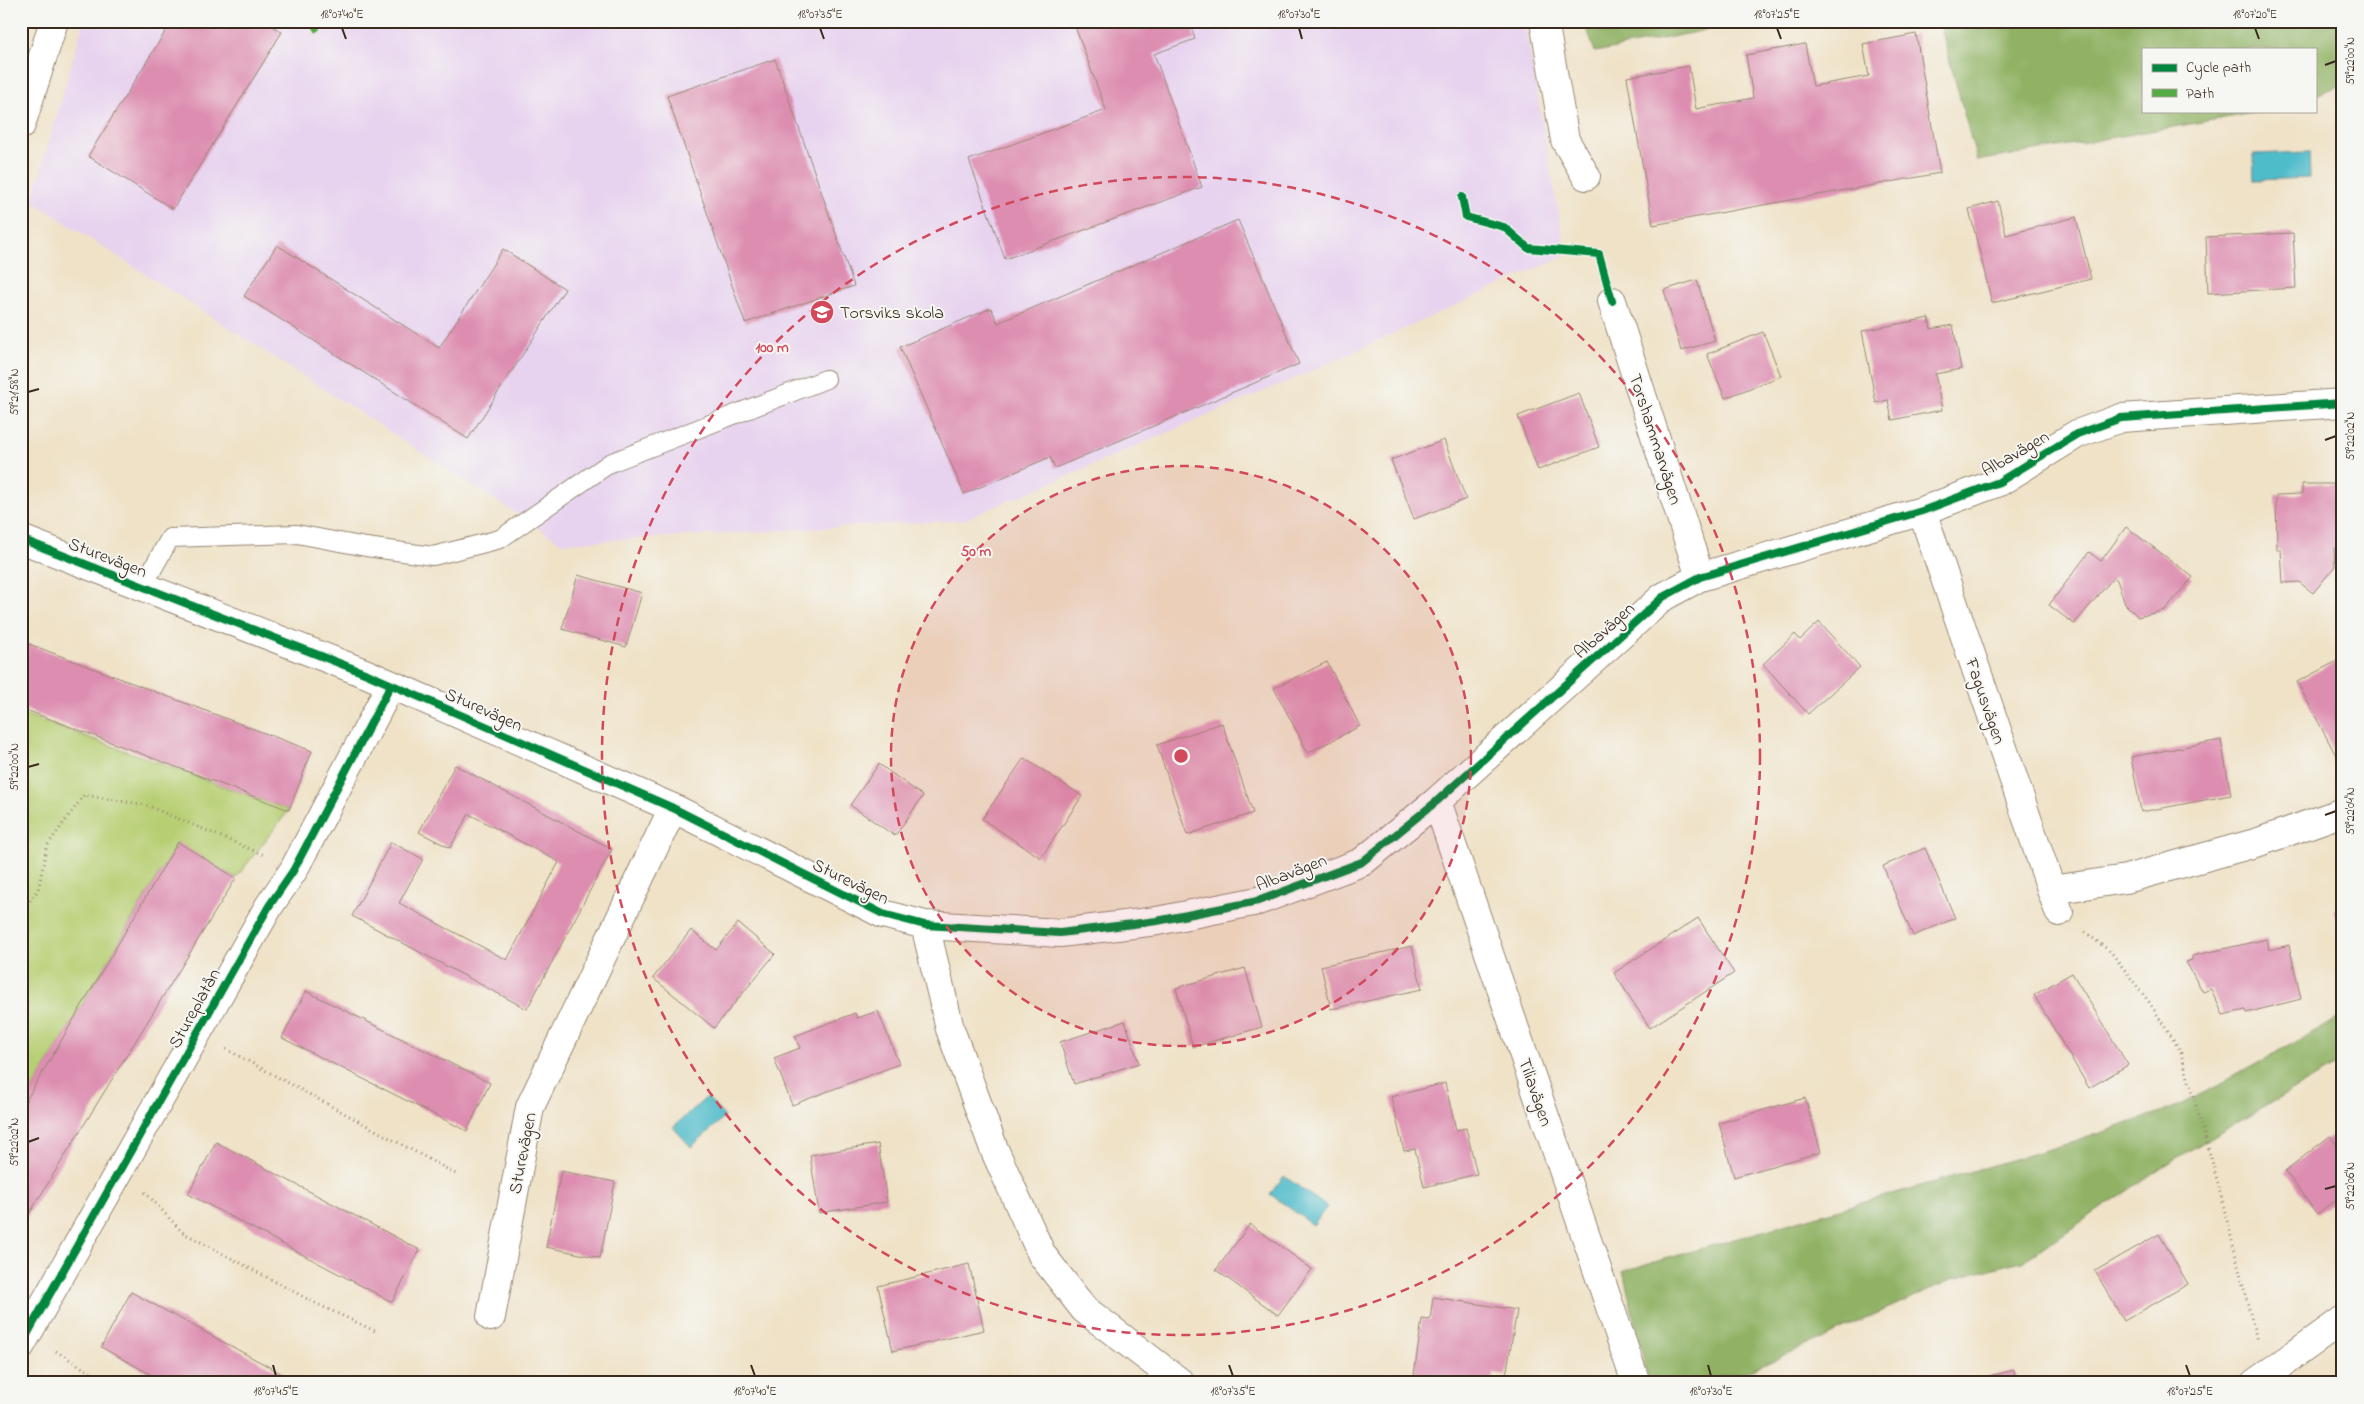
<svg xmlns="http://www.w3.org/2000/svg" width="2364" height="1404" viewBox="0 0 2364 1404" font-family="'Indie Flower',sans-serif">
<rect width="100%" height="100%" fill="#f6f6f2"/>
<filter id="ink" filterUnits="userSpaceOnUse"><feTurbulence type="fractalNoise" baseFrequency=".02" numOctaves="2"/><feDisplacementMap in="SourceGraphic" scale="10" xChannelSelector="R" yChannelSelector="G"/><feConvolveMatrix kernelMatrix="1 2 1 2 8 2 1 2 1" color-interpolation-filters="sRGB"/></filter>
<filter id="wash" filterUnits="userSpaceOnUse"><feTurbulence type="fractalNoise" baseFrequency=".0096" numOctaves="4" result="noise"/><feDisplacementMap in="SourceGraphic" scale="20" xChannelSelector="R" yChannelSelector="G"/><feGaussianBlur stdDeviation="1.12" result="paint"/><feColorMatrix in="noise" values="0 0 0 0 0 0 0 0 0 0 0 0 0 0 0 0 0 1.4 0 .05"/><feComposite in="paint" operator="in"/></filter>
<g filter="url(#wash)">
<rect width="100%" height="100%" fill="#efe2c7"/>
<!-- built -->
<path fill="#e7d2ef" d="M84,21h1440l42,234 -250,114 -352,151 -402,23 -530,-342z"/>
<!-- green -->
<path fill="#b7cf73" stroke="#797c48" d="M21,713l268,97 -53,68 -59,-35 -156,266z"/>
<!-- forest -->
<path fill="#91b265" stroke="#666e42" d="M1584,21h169l-158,31z
M1939,21h404v63l-28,12v-47h-172v62h122l-288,50z
M2343,1016v45l-175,102 -143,97 -72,19 -201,91 -68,13h-35l-26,-112 454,-130 104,-36z"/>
<!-- water -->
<path fill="#50bcca" stroke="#467374" d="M2309,152l1,26 -56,2 -1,-26z
M707,1097l18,20 -34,30 -18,-20z
M1284,1176l43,31 -14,18 -43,-31z"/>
<g id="blocks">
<!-- building -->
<path fill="#dd8db0" d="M172,21h92l18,11 -109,177 -85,-53z
M1073,21h116l6,18 -41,15 48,133 -197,72 -36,-99 137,-50z
M1916,34l24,139 -287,52 -26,-148 62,-11 7,43 57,-11 -7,-43 59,-11 8,42 56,-10 -6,-32z
M775,59l79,227 -109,37 -78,-227z
M1998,201l8,34 70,-18 15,62 -99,24 -23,-94z
M1238,220l61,144 -244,104 -5,-11 -86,37 -64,-147 91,-39 7,15z
M2293,233l3,55 -88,5 -2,-56z
M277,245l162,103 64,-99 62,40 -97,150 -224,-143z
M1697,280l18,61 -34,10 -17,-61z
M1929,318l2,11 22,-4 8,44 -26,5 7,36 -50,10 -4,-20 -12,3 -14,-72z
M1763,332l18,44 -56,22 -18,-44z
M1579,393l20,54 -61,23 -20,-54z
M1444,440l22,59 -52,20 -23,-59z
M2302,484h41v64h-9l1,18 -22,27 -14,-11 -16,1 -2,-33h-4l-1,-55 26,-1z
M2126,527l67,50 -28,33 -27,7 -13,-13 -8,-24 -3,-3 -40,47 -25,-19 40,-53 12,9z
M578,575l64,18 -16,54 -64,-18z
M1819,622l41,45 -52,47 -45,-50 32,-30 5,6z
M21,641l291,110 -23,59 -268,-102z
M2343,658v98l-5,3 -41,-77z
M1327,662l33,64 -52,27 -34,-65z
M1222,723l31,90 -66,22 -30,-90z
M2221,740l10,55 -90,17 -10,-55z
M1024,758l58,38 -41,62 -59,-39z
M879,764l44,32 -28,40 -45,-31z
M455,765l157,84 -85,160 -175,-93 39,-74 32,17 -24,44 108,57 52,-98 -90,-48 -19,34 -31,-16z
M178,842l58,36 -215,349v-118z
M1925,848l30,70 -42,18 -30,-70z
M2343,906v23l-9,-19z
M1698,918l36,55 -84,55 -36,-55z
M738,923l37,31 -61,74 -61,-50 38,-48 25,20z
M2267,939l2,11 20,-5 12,54 -55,14 -1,-3 -22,5 -12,-26 -8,3 -17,-30 6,-2v-4z
M1412,946l10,43 -91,20 -10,-43z
M1245,968l17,59 -69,20 -17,-59z
M2072,973l56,92 -39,23 -55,-93z
M306,991l184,92 -23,48 -185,-93z
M878,1011l21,53 -107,41 -18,-47 26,-10 -5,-12 60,-23 2,5z
M1125,1021l14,42 -65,21 -14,-42z
M1445,1083l11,47 10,-2 11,46 -53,13 -9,-38 -11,2 -13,-54z
M1805,1098l16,54 -87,25 -15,-54z
M2330,1136l13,17v41l-26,20 -32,-43z
M216,1142l204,108 -28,52 -204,-108z
M878,1144l9,58 -68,11 -9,-58z
M561,1171l54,11 -15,76 -54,-11z
M1250,1224l62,45 -34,46 -62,-45z
M2159,1234l29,50 -64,37 -29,-50z
M969,1264l15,66 -91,21 -15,-65z
M131,1292l168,91h-133l-65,-36z
M1433,1297l84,13 -11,66 -13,-2 -1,9 -79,-1 9,-63 8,1z
M2014,1370l3,13h-52v-1z"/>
</g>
</g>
<g filter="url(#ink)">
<use href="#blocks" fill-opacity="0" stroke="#958672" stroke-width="1"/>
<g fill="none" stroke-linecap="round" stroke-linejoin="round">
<!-- service casing -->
<g stroke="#958672" stroke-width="20">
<path id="service" d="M143,586l27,-48 127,-4 69,13 67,9 36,-9 31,-8 110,-76 216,-84"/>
</g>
<!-- minor casing -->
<g stroke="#958672" stroke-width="30">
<path id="minor" d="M1544,21l21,119 21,36
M21,125l33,-104
M1612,301l88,276
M1922,511l137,401
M21,539l346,135 306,134 210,106 42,11 135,8 97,-12 101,-20 104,-39 75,-61 226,-204 37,-20 222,-66 77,-29 78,-48 44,-16 222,-15
M1437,801l199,582
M2051,890l75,-11 133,-37 84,-30
M925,925l25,104 44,120 48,106 42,54 97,74
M491,1317l39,-210 143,-299
M21,1345l248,-439 24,-35 98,-186
M2255,1383l88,-63"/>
</g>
<!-- path -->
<path stroke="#958672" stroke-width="3" stroke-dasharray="1 4" stroke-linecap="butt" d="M21,913l17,-23 9,-44 37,-51 62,10 118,50
M2085,932l26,20 38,50 31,48 34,118 43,173
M226,1049l230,125
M145,1192l37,40 135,72 58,27
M56,1351l51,32"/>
<!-- service -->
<use href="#service" stroke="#fff" stroke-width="18"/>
<!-- minor -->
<use href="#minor" stroke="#fff" stroke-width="28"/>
<!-- quiet -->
<path stroke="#55ab43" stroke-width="6" stroke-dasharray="12 6" stroke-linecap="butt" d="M311,21l10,15
M564,21l3,7"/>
<!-- cycleway casing -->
<g stroke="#f6f6f2" stroke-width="11">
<path id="cycleway" d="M1462,197l4,20 38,10 24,21 71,6 13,47
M21,539l346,135 306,134 210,106 42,11 135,8 97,-12 101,-20 104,-39 75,-61 226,-204 37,-20 222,-66 77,-29 78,-48 44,-16 222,-15
M21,1345l248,-439 24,-35 98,-186"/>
</g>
<!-- cycleway -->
<use href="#cycleway" stroke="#00873e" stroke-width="8"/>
</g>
</g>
<!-- ticks -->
<path fill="none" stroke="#3b2a1e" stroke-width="2" d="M342,28l4,11M820,28l4,11M1299,28l3,11M1777,28l4,11M2255,28l4,11M2325,65l11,-4M28,392l11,-3M2325,440l11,-4M28,767l11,-3M2325,815l11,-4M28,1142l11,-4M2325,1189l11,-3M273,1365l3,11M751,1365l4,11M1229,1365l4,11M1708,1365l3,11M2186,1365l4,11"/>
<!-- distance rings -->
<circle cx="1181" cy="756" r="290" fill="#d1495b" fill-opacity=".12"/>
<g fill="none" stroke="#d1495b" stroke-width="2.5" stroke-dasharray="9 6">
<circle cx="1181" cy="756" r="290"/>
<circle cx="1181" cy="756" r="579"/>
</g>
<!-- icons -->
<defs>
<g id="school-disc" transform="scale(1.25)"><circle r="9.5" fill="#d1495b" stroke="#f6f6f2"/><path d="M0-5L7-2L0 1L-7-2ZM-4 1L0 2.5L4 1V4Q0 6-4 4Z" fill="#fff"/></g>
</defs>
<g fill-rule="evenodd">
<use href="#school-disc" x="822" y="312"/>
</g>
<g text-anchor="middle" stroke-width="4" stroke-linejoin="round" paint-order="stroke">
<!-- poi labels -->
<g font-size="18" fill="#3b2a1e" stroke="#f6f6f2" text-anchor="start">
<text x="840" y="318">Torsviks skola</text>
</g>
<!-- street labels -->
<g font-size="18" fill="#3b2a1e" stroke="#f6f6f2">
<text transform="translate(1656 439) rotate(72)" y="6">Torshammarvägen</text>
<text transform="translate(2015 453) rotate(-30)" y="6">Albavägen</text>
<text transform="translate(108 557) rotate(21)" y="6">Sturevägen</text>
<text transform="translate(1604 630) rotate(-42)" y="6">Albavägen</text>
<text transform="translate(1986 701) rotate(71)" y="6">Fagusvägen</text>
<text transform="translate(484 709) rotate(24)" y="6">Sturevägen</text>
<text transform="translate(1291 872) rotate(-21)" y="6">Albavägen</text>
<text transform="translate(851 881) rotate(26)" y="6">Sturevägen</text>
<text transform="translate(194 1008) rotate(-61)" y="6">Stureplatån</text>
<text transform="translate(1536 1092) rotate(71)" y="6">Tiliavägen</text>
<text transform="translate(522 1153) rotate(-79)" y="6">Sturevägen</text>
</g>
</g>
<circle cx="1181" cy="756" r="8" fill="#d1495b" stroke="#f6f6f2" stroke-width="2.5"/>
<g font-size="15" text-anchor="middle" font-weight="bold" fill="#d1495b" stroke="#f6f6f2" stroke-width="4" stroke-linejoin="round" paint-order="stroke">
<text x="772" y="352">100 m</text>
<text x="976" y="556">50 m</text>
</g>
<!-- margin -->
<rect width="2364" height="1404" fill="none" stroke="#f6f6f2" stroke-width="55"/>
<!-- legend -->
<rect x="2142" y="48" width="175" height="65" fill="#f6f6f2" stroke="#aba49d"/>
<rect x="2152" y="64" width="25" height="8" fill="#00873e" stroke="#aba49d"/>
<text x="2186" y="72" font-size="15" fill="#3b2a1e">Cycle path</text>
<rect x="2152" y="89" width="25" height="8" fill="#55ab43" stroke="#aba49d"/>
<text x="2186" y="98" font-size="15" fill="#3b2a1e">Path</text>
<rect x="28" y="28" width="2308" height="1348" fill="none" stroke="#3b2a1e" stroke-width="2"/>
<g font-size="12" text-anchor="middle" fill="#3b2a1e">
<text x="342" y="18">18°07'40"E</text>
<text x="820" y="18">18°07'35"E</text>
<text x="1299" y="18">18°07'30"E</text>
<text x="1777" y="18">18°07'25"E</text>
<text x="2255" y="18">18°07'20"E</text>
<text transform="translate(2350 61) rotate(-90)" y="4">59°22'00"N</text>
<text transform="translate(14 392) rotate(-90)" y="4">59°21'58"N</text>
<text transform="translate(2350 436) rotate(-90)" y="4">59°22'02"N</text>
<text transform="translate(14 767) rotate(-90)" y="4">59°22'00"N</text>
<text transform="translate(2350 811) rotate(-90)" y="4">59°22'04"N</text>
<text transform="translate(14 1142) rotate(-90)" y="4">59°22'02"N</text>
<text transform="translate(2350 1186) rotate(-90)" y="4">59°22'06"N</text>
<text x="276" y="1395">18°07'45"E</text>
<text x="755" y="1395">18°07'40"E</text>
<text x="1233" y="1395">18°07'35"E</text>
<text x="1711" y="1395">18°07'30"E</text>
<text x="2190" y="1395">18°07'25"E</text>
</g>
</svg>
